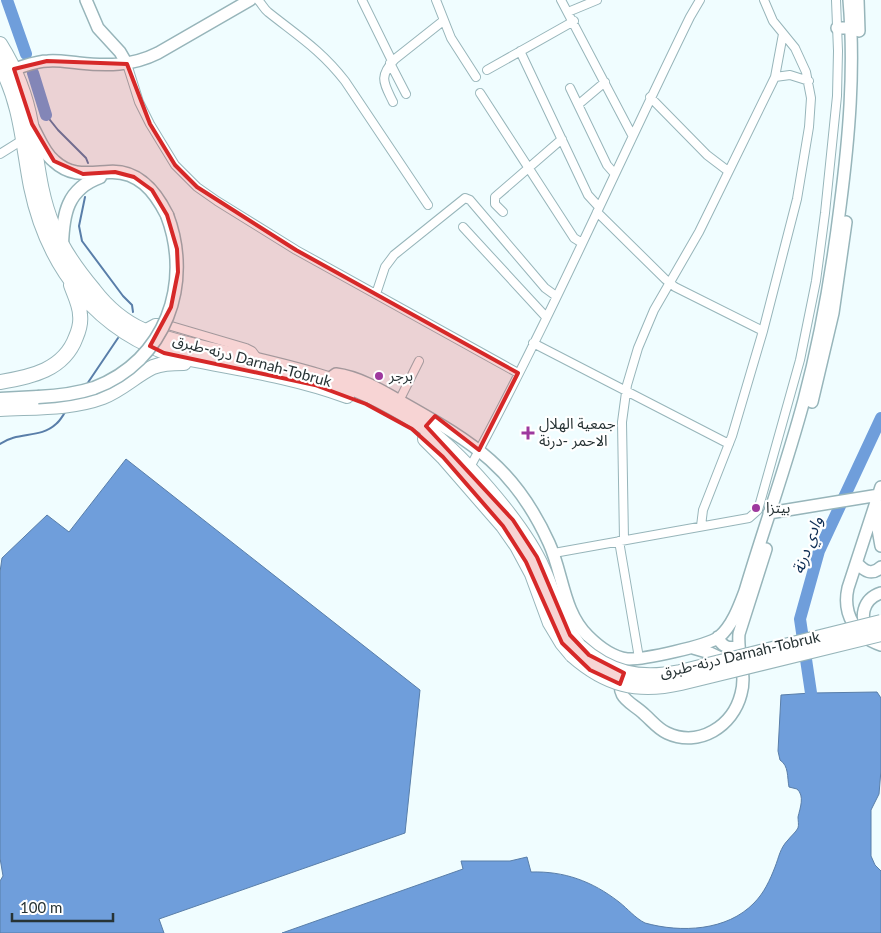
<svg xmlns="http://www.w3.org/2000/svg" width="881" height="933" viewBox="0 0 881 933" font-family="Lato,'Noto Sans Arabic',sans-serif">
<rect width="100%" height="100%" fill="#f0fdff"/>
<!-- water -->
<path fill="#6f9edb" stroke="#597ea9" d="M126,459l294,231 -15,143 -246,86 5,14h-164v-52l3,-5 -3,-18v-286l2,-14 45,-43 22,17z
M877,692l4,6v72l-2,24 -8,16v46l4,9 6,6v62h-599l181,-64 -2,-8h49l17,-4 4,15c33,-1 61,9 88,30 9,7 16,16 26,21 36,10 82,8 109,-20 10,-10 16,-23 21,-36 4,-10 5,-19 13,-27 3,-4 8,-8 10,-12 1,-3 0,-8 0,-11 2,-9 7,-21 -1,-28l-8,-2c-2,-10 0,-21 -9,-27l-2,-9 3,-56 30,-2z"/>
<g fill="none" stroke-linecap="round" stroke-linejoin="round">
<!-- stream -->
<path stroke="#597ea9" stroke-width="2" d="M46,115l12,15 28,28 2,5
M85,197l-6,29 3,15 41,55 9,9 1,7
M87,384l31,-46
M0,444c18,-13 40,-5 56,-20 4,-3 7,-9 10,-13"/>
<!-- river -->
<path stroke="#6f9edb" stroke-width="12" d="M7,0l19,54
M33,73l13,42
M811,693l-11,-74 19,-68 62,-133"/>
<!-- street casing -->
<g stroke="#97b5ba" stroke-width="10">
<path id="street" d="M258,0c4,4 6,9 10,12 30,24 53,38 77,69l83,124
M362,0l30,61
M436,0l15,38 25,39
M561,0l71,135
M568,12l29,-12
M520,51l68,144 11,12
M390,63l16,31
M127,64l12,38 11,22 25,41 22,22 20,14 79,49 222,123
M487,70l87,-49
M775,77l15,-2 19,6
M570,88l37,77 7,8
M480,93l94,145 8,5
M650,97l57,58 21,16
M393,102c-9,-19 -15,-25 2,-43l48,-38
M579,104l26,-22
M0,154l24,-15
M503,212l-8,-8v-7l67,-58
M597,212l68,67 10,8 88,44
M463,227l83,90
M376,294l9,-27 9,-12 71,-57 5,2 75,88 11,8
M142,330l13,-7h6l85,25 6,3 6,8
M533,343l196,101
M399,401l20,-40
M469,469c80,-147 147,-301 221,-452l10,-17
M701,526l2,-16 29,-74 31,-105 34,-132 12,-72 2,-29 -5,-26 -11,-24 -22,-27 -9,-21
M624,540l-2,-118 5,-37 11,-37 16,-38 45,-78 76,-155 8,-43
M619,541l20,117
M554,553l195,-35 9,-8 42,-150 16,-79 9,-68 12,-117 1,-45 -2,-51"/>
</g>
<!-- secondary casing -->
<g stroke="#97b5ba" stroke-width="14">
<path id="secondary" d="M86,0l12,28 22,24 7,12
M858,0l1,31
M837,28h14
M14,69c11,-3 22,-8 34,-8 10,-1 20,1 31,2 28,3 53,3 79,-10l92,-53
M329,379l7,-5c24,3 48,18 69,30 69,39 110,64 144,139 14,30 14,69 39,93 10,10 25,21 39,23 15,1 80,-13 92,-22 13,-11 20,-30 26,-46 19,-64 42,-127 59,-191 17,-64 28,-128 36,-193 9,-69 15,-138 9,-207
M812,402l21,-89 13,-91
M881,487l-33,101c-6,26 8,49 33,57
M881,511l-3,18 3,17
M769,513l110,-18
M857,563c7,8 15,13 24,4
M870,632c-12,-14 -7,-33 11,-39
M718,637c3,9 11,13 20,9
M693,648l17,5 19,9
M622,675c-7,24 8,26 22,39 8,7 14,15 23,19 32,15 66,-7 74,-39 6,-20 -4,-39 -2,-60l27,-85"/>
</g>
<!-- primary casing -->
<g stroke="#97b5ba" stroke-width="15">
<path id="primary" d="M33,128c6,11 11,25 21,33 17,16 34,12 55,11 29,-2 46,19 58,43
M62,245c1,-31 5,-56 38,-68
M0,399l38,-2"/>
</g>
<!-- highway casing -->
<g stroke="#97b5ba" stroke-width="16">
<path id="highway" d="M0,44c15,24 26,51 31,80 6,34 8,69 22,102 9,23 25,45 41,64 13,17 29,31 49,40 21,9 43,14 65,19 37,8 74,16 110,27 35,10 69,27 99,46 41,27 106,101 126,147 13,29 15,50 36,77
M0,65c21,38 23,81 31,122 17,82 67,145 148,170 56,11 114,19 168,39
M0,382c31,-5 64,-12 76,-45 3,-7 5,-15 4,-22 0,-10 -6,-21 -9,-30
M0,409c34,-2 71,0 103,-12 20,-8 33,-22 50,-30 10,-4 20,-4 31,-4
M425,439l18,18 60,69 14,20 15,28 18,49 12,20 10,12"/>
</g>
<!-- street -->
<use href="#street" stroke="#fff" stroke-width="8"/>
<!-- secondary -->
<use href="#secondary" stroke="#fff" stroke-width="11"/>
<!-- primary -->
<use href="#primary" stroke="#fff" stroke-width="12"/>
<!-- highway -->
<use href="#highway" stroke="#fff" stroke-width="14"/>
<!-- primary-bridge casing -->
<g stroke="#97b5ba" stroke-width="15" stroke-linecap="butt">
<path id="primary-bridge" d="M38,397c20,-1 38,-3 56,-9 72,-27 99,-105 73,-173"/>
</g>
<!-- highway-bridge casing -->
<g stroke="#97b5ba" stroke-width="16" stroke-linecap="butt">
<path id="highway-bridge" d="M579,646c31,28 61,34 101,26l201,-50
M572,655c34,30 65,38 109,28l200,-49"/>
</g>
<!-- primary-bridge -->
<use href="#primary-bridge" stroke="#fff" stroke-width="12"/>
<!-- highway-bridge -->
<use href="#highway-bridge" stroke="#fff" stroke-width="14"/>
</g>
<!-- marked area -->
<path fill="#d62828" fill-opacity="0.2" stroke="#d62828" stroke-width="4" stroke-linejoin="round" d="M47,61l80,3 23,60 25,41 22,22 99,63 222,123 -39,77 -44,-34 -9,10 87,94 24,37 33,78 19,20 35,18 -4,11 -30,-14 -28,-27 -36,-81 -23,-36 -60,-69 -31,-28 -46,-25 -51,-19 -151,-32 -14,-7 21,-39 7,-35 -1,-23 -10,-34 -15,-25 -18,-13 -19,-5 -32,2 -29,-13 -22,-37 -18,-55z"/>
<!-- markers -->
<g fill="#9e399e" stroke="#fff" stroke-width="2">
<circle cx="379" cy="376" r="5"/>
<path d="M525.5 425.5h5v5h5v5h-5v5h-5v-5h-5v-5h5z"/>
<circle cx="756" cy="508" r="5"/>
</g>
<g text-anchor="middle" stroke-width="4.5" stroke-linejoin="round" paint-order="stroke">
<!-- street labels -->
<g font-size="15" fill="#273335" stroke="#fff">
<text transform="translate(252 361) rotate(15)" y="5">درنه-طبرق Darnah-Tobruk</text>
<text transform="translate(740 655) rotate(-13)" y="5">درنه-طبرق Darnah-Tobruk</text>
</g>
<!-- poi labels -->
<g font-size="15" fill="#273335" stroke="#fff" text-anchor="start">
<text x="389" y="381">برجر</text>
<text x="539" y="429">جمعية الهلال<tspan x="539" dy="17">الاحمر -درنة</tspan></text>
<text x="766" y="513">بيتزا</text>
</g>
<!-- water labels -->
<g font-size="16" font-style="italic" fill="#0d2d54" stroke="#fff">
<text transform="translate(807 545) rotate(-70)" y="6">وادي درنة</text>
</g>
</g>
<!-- scale -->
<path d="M12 913v8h101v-8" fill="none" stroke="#273335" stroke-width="2.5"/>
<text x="20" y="913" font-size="15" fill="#273335" stroke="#ffffff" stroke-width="4" paint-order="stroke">100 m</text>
</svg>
